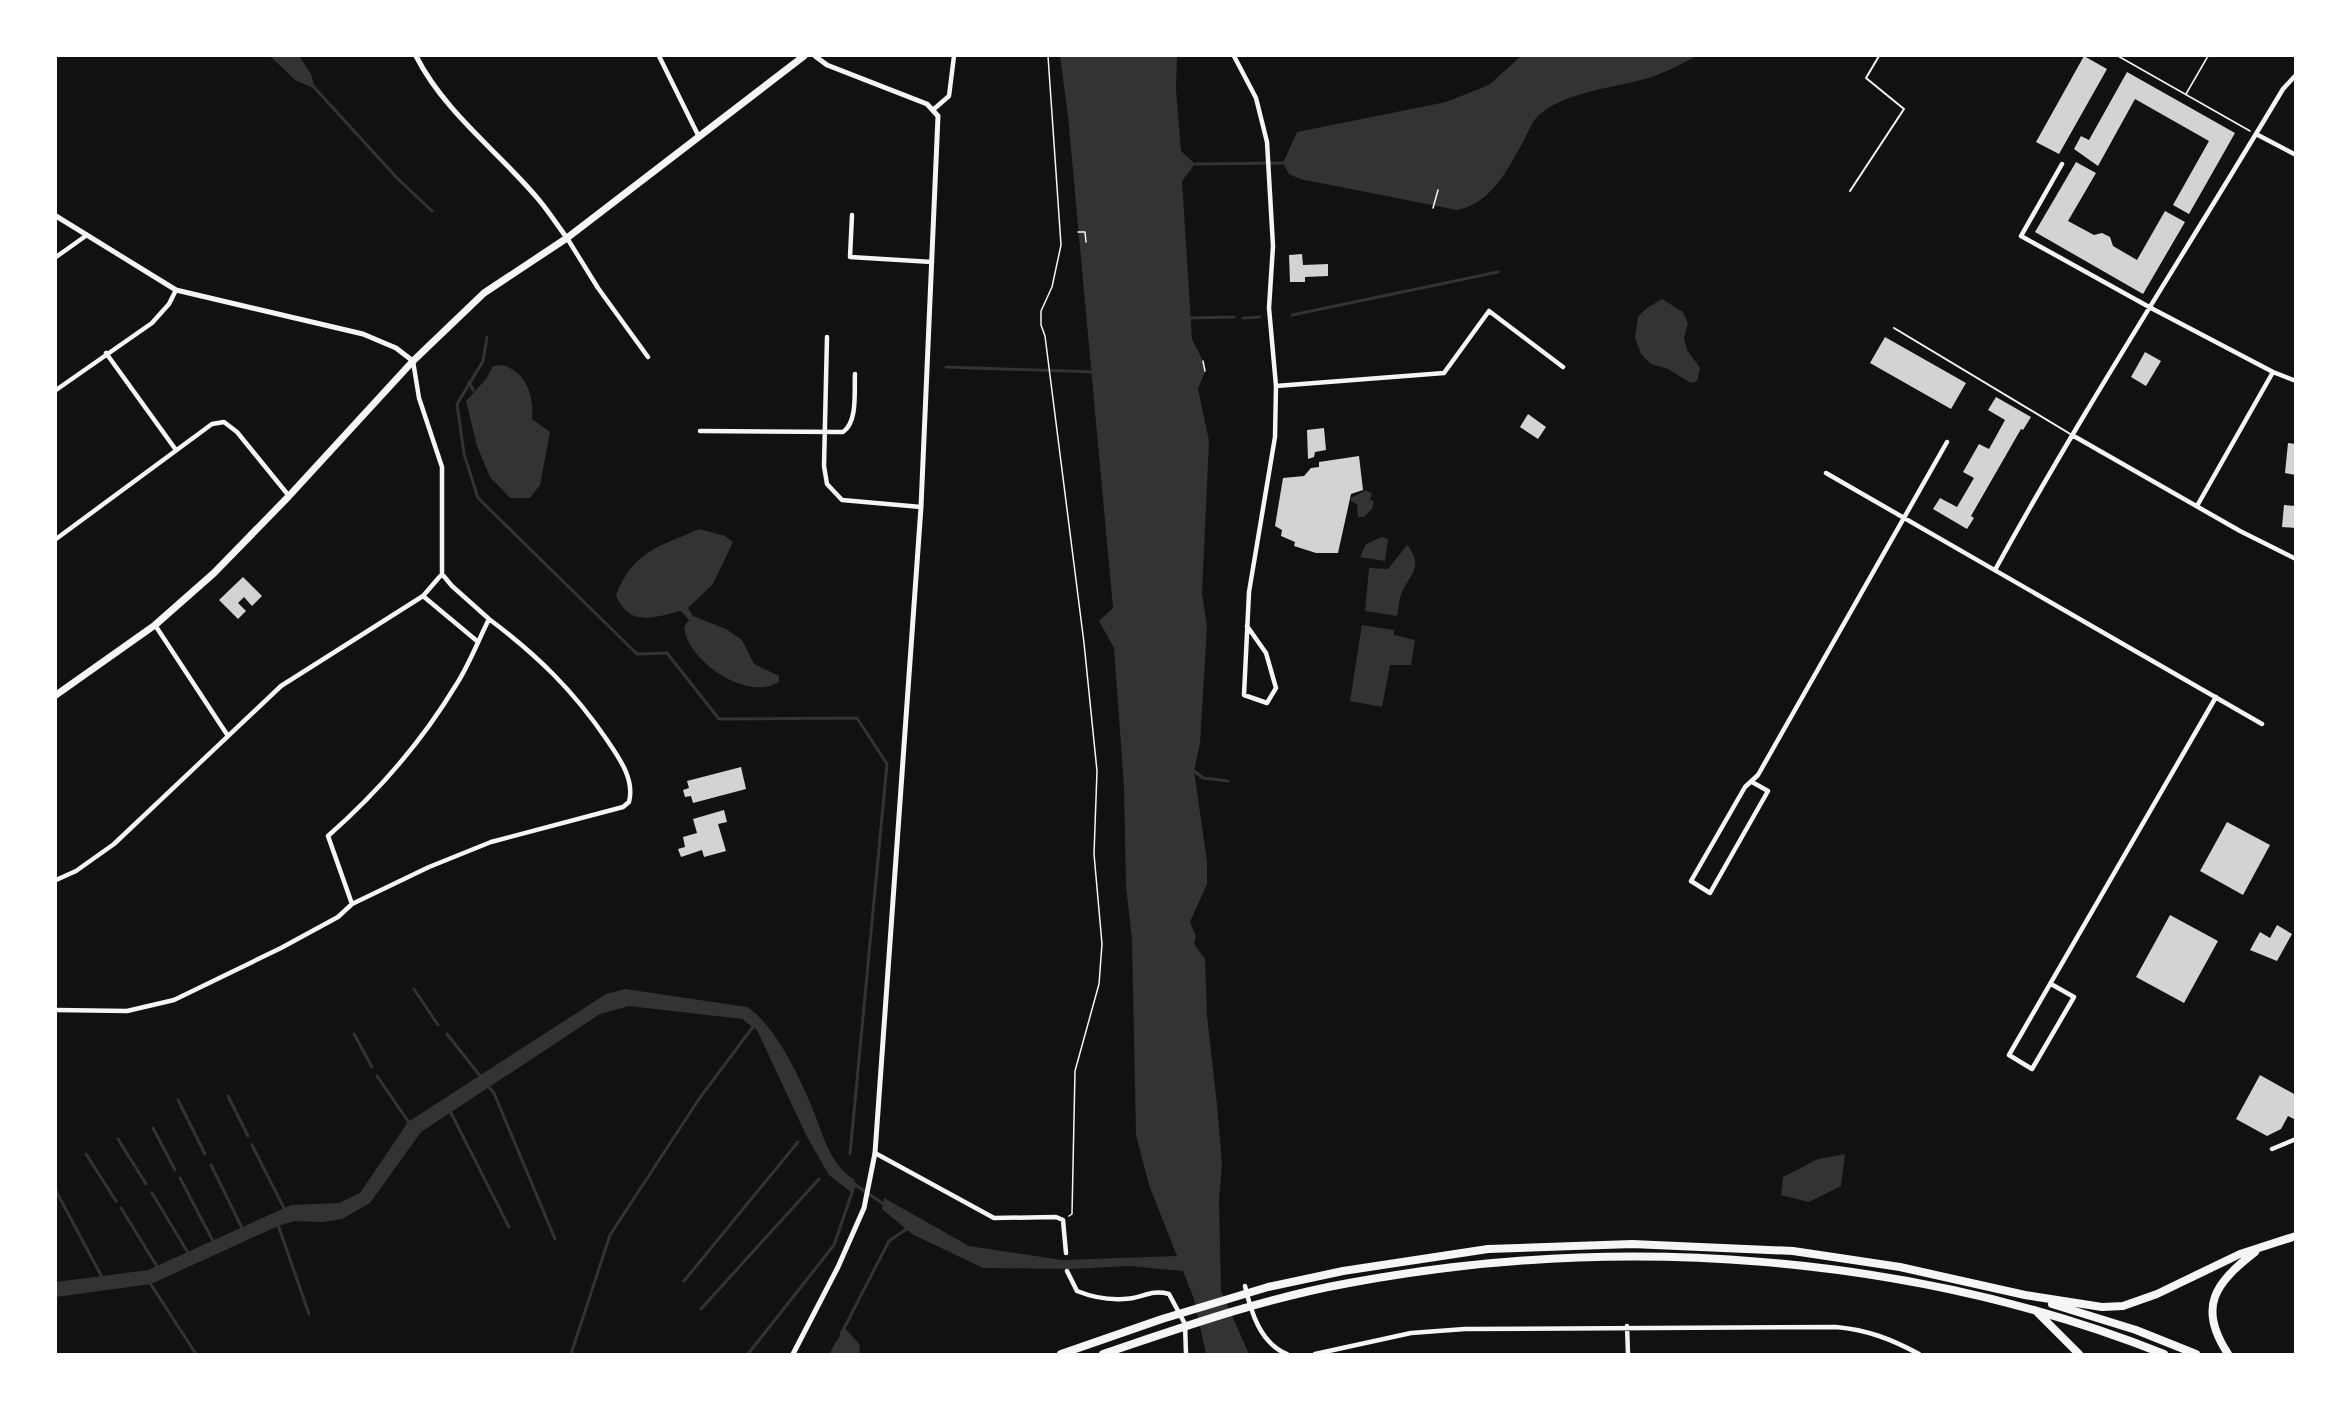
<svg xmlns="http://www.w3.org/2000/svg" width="2351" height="1410" viewBox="0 0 2351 1410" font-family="Inter,sans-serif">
<rect width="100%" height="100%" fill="#111"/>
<!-- water -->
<path fill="#333" d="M270,56h29l12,18 4,15 -20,-9z
M1060,56h117l-1,33 5,62 14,13 -13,17 10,158 11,22 2,11 -7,17 11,52 -7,152 5,34 -7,116 -6,28 13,90v23l-17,38 6,14 -2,8 11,15 2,57 10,89 5,59 -3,36 2,91 28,63h-43l-12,-55 -11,-28 -54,-5 -57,3 -89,-1 -71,-34 -30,-25 2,-11 85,48 93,14 115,-4 -28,-71 -13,-50 -4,-195 -6,-54 -2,-100 -10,-138 -15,-27 14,-13 -45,-492z
M1521,56h175c-18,10 -35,19 -55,24 -30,8 -79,13 -103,36 -6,6 -10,16 -14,24 -15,28 -33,64 -67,70l-157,-31 -11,-5 -6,-11 14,-31 149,-30 43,-17z
M1662,299l21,13 5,11 -4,15 3,12 13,18 -3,13 -6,2 -23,-14 -17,-5 -10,-10 -6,-17 3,-20 9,-9z
M503,365c24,8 31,31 29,54l18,13 -10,53 -10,13h-20l-20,-21 -13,-31 -11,-45 20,-22 7,-13z
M1366,490l6,4 -2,6 4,1 -2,8 -8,8h-6l-1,-13 -6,-3v-3z
M699,529l26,7 8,6 -20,42 -25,24 5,8 33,13 16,11 12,24 25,12v6c-32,20 -92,-21 -95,-55l5,-7 -8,-9c-26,6 -52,17 -65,-16 18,-45 43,-48 83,-66z
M1382,537l6,2 -3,22 -25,-4 6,-13z
M1407,545c17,21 4,28 -5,47 -3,7 -3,17 -5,24l-32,-5 4,-43 19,1z
M1362,625l32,5v5l21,5 -4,25h-21l-8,42 -32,-6z
M625,989l122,18c28,18 52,69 65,100 11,27 17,57 43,73l-3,13 -23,-18 -23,-40 -49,-105 -15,-11 -113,-13 -29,8 -179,118 -51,71 -28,16 -19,3 -29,-1 -16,5 -127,58 -95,13v-15l92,-12 143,-65 48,-2 21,-10 48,-71 198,-128z
M1845,1154l-4,32 -32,16 -28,-7 2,-18 35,-18z
M844,1327l16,18 -1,9h-28z"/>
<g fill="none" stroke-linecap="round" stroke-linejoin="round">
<!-- stream -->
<path stroke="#333" stroke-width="3" d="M313,86l83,91 36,34
M1195,164l88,-1
M1292,315l206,-43
M1190,318l44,-1
M1243,318l17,-1
M487,337l-4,24 -26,43 7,50 14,44 159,156 30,-1 52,66 138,-1 30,46 -37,390
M946,367l148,5
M469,382l4,8
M1194,771l9,7 25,3
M414,989l24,36
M354,1034l18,33
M447,1034l34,43
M377,1076l33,48
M487,1085l7,8 61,146
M228,1096l20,40
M178,1100l27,54
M449,1109l60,118
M153,1128l22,42
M118,1139l28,45
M252,1145l33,65
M86,1154l30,47
M211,1165l32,65
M180,1178l34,65
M851,1182l34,23
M56,1191l47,88
M152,1193l38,63
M121,1208l37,60
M277,1222l32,92
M148,1280l48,74
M684,1281l114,-139
M701,1309l118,-130
M841,1334l48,-93 19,-13
M571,1354l39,-119 89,-136 56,-75
M748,1354l86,-109 21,-61
M831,1354l6,-11"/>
</g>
<!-- building -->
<path fill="#d3d3d3" d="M2084,56l23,13 -48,85 -23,-12z
M2127,72l108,61 -46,81 -16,-9 36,-64 -74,-42 -37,67 -24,-17 7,-13 8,4z
M2076,162l20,11 -28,48 26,14 8,-2 8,4 3,9 24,14 28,-49 20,11 -42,72 -108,-62z
M1302,254l1,11 25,-1v12l-23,1v5h-15l-1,-27z
M1885,337l81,46 -15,26 -81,-46z
M2145,352l16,9 -15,25 -15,-9z
M1996,397l35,20 -8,13 -2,-1 -50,87 3,2 -7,11 -34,-20 7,-11 17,9 17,-29 -11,-6 16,-28 10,5 16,-29 -17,-10z
M1528,414l18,13 -8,12 -18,-12z
M1324,428l2,22 -11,2 -1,5 -6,2 -1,-29z
M2288,443l8,1v31l-11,-2z
M1359,456l4,34 -12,4 -13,59h-22l-22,-7 1,-4 -14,-6 1,-6 -7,-4 8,-48 21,-2 7,-8 8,-1v-5z
M2284,505l12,1v22l-14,-1z
M243,577l19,19 -10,10 -8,-9 -6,6 8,8 -8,8 -19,-19z
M741,767l5,22 -53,14 -2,-7 -6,1 -2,-7 6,-2 -2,-7z
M724,810l3,12 -9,2 8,27 -22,6 -2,-7 -21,7 -3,-8 7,-2 -2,-10 14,-4 -4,-14z
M2227,822l43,23 -27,50 -43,-24z
M2170,915l48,26 -34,62 -48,-26z
M2277,925l15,9 -15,27 -27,-11 10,-18 10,6z
M2260,1075l34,19 2,-3v29l-8,-4 -7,13 -14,7 -31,-17z"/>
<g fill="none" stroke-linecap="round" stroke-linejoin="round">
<!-- path -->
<path stroke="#f5f5f5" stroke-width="1.5" d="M1048,56l13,189 -9,42 -11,24v14l4,11 39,307 13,128 -3,83 8,90 -3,40 -24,87 -3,143 -3,2
M2118,56l132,75
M2186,94l22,-38
M1433,208l5,-18
M1078,232h7l1,10
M1203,361l2,10"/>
<!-- service -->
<path stroke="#f5f5f5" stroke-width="2" d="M1850,191l54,-82 -38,-31 13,-22
M1894,328l178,107"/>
<!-- minor -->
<path stroke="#f5f5f5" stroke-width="4.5" d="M659,56l40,81
M1234,56l22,42 11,44 6,104 -4,62 7,78 -1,51 -26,155 -5,103 23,8 9,-15 -10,-35 -19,-27
M934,109l15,-13 5,-40
M2256,134l40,21
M2062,164l-41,72 130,72 122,64 23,9
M852,215l-2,42 82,5
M567,238l31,50 50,69
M56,257l31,-22
M827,337l-3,129 3,18 15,16 79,7
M106,353l70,97
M1276,386l168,-13 45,-62 74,56
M56,390l96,-67 17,-19 7,-14
M700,431l143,1c15,-10 11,-41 12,-58
M2072,435l168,96 56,28
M1826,473l436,251
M2197,506l76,-134
M56,539l156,-115 12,-2 13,10 52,64
M1995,570c90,-164 192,-320 288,-481l13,-14
M423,596l54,45
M155,625l73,111
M1752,782l16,9 -58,102 -19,-12 54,-94 13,-12 189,-333
M56,880l20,-9 38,-27 167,-158 142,-90 19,-22
M352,904l-24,-68c50,-44 93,-93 128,-151 13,-20 22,-44 33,-66l-37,-33 -10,-12v-107l-23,-69 -6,-37
M2051,984l23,13 -42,72 -23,-14 207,-358
M56,1010l71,1 47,-11 107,-52 57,-31 14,-13 77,-37 62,-25 132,-35 6,-5c6,-23 -10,-44 -22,-62 -34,-50 -70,-85 -118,-121
M2272,1149l24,-10
M875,1153l119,65 62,-1 7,3 3,33
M1067,1271l10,20c15,6 30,9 46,8 19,0 26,-10 46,-5l16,30 1,30
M1245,1286c6,26 15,57 42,68
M1627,1326l1,28
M1315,1354l96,-21 54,-4 371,-2c32,3 55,12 83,27"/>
<!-- tertiary -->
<path stroke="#f5f5f5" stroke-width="5" d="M416,56c29,57 83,96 123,144 10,12 19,26 28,38
M56,216l120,74 187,44 33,14 17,13
M793,1354l45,-87 26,-59 11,-55 46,-646 17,-391 -11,-12 -100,-39 -12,-9"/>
<!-- primary -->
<path stroke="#f5f5f5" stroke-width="7" d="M56,695l99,-70 59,-52 75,-77 124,-135 71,-68 83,-55 237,-182"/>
<!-- trunk -->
<path stroke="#f5f5f5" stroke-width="8" d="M2052,1304l84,26 60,24
M2038,1313l41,41
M1061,1354l101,-35 106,-32 75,-16 145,-22 144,-5 161,7 107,16 125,28 77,12 21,-1 34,-12 83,-40 56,-18
M1103,1354c80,-27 162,-56 246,-71 268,-50 561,-30 815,71
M2228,1354c-31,-47 -13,-71 27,-102"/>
</g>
<!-- border -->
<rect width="2351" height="1410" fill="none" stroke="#ffffff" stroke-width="114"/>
</svg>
